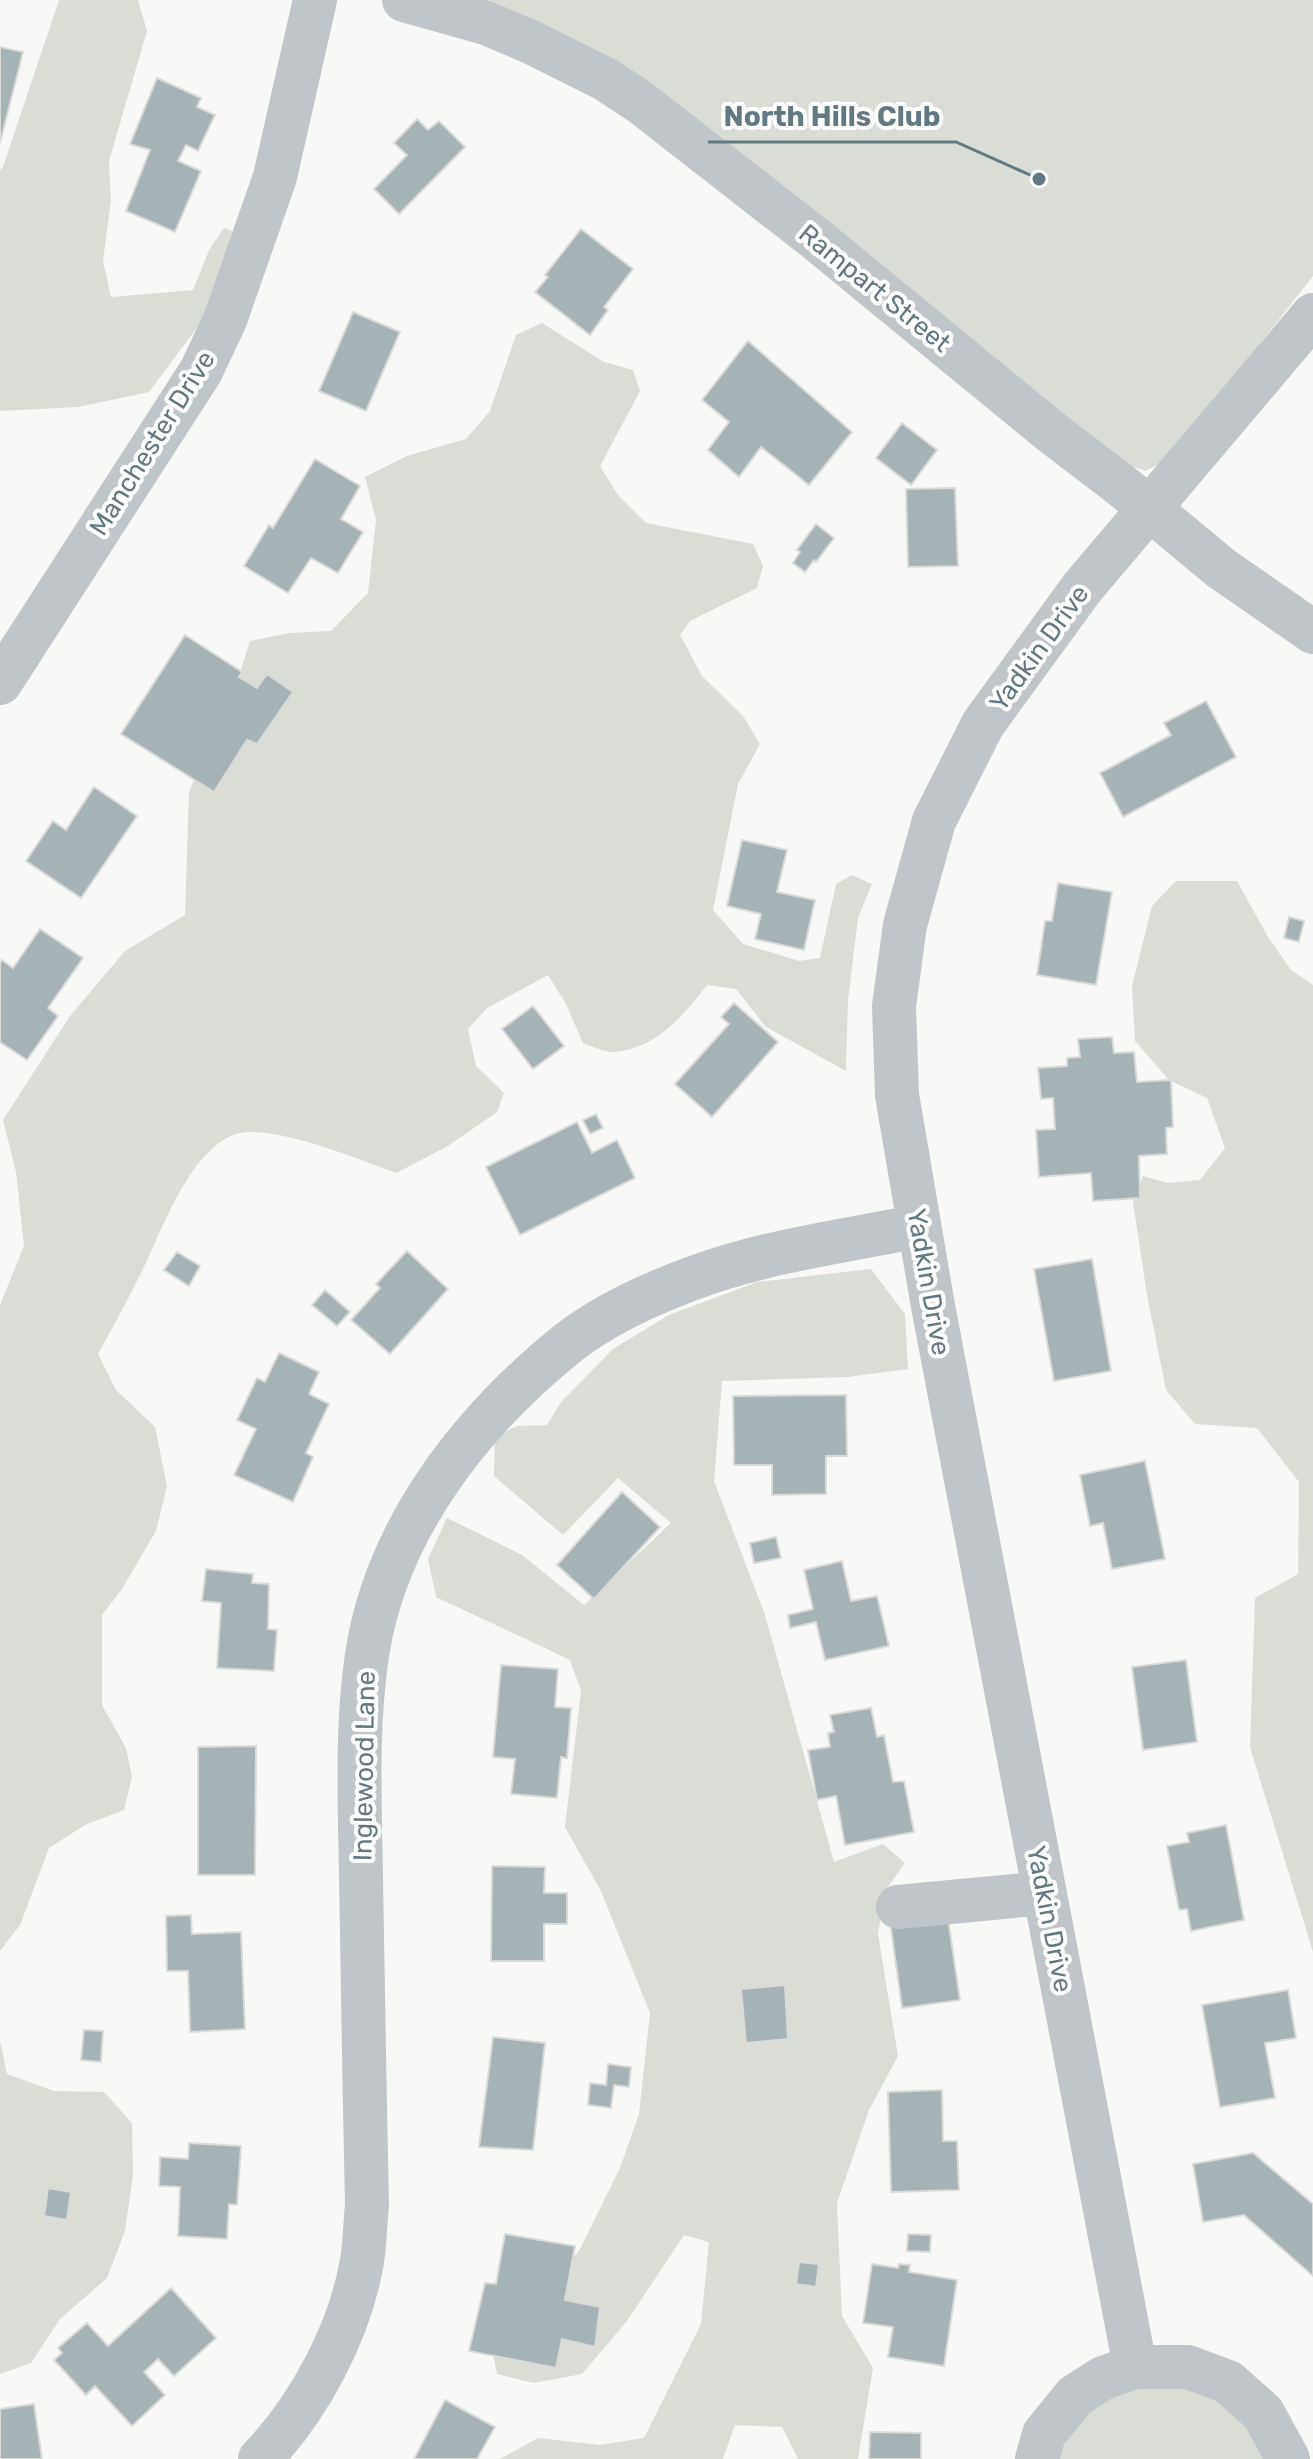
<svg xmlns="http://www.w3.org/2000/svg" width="1313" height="2459" viewBox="0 0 1313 2459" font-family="Rubik,sans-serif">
<rect width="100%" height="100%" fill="#f8f8f6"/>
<!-- green -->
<path fill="#d9ddd5" d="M59,0h79l9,31 -38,130 2,39 -8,61 8,36 82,-7 16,-40 15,-22 13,5 -23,72 -65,87 -71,15 -78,4v-241l3,-3z
M467,0h846v276l-143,182 -24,13 -24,-8z
M542,323l62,39 29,8 7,21 -40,75 18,29 28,28 107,21 10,22 -6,22 -67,33 -10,14 22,41 41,40 17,28 -22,40 -25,126 30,34 56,17 21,-3 16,-74 16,-9 20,9 -14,34 -10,82 -2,71 -80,-44 -30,-38 -29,-4c-24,31 -51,64 -94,67 -9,0 -21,-6 -30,-9l-17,-39 -18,-29 -61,33 -19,21 8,37 28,27 -7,19 -49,34 -52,27c-37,-14 -109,-43 -148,-41 -53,3 -84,94 -104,135 -14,29 -30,58 -46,87l18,36 39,37 12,59 -11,45 -34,58 -20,26v90l24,43 6,29 -8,33 -39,15 -36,23 -29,77 -20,26v-646l24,-59 -8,-74 -13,-52 67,-104 55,-65 60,-36 4,-123 50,-116 11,-35 39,-8 42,-2 37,-38 8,-73 -11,-43 42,-21 59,-17 24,-28 26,-76z
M1176,881h61l31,56 23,33 22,15v967l-63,-205 5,-149 43,-24 1,-92 -42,-54 -62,-4 -29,-34 -19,-95 -14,-93 10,-26 25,7 32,-3 25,-32 -18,-50 -38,-18 -34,-39 -3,-55 20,-80z
M871,1269l34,45 3,55 -60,8 -126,4 -8,100 51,134 69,247 49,-18 22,19 -20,28 -7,43 20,122 -29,54 -32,93 5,113 31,52 -15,91h-60l-16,-32 -47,-2 -12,34h-223l38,-21 62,7 44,-7 57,-114 8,-82 -25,-7 -57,86 -45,53 -48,9 -37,-9 -6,-29 34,-26 55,-70 40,-81 19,-54 11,-101 -49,-122 -36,-64 16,-136 -11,-31 -134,-63 -8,-38 19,-41 75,37 62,50 87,-82 -53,-45 -55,57 -69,-59 1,-40 22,-10 30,-1 14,-23 52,-53 56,-34 88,-33z
M0,2041l7,33 47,17 50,1 28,31 1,51 -8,57 -18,47 -47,41 -29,44 -31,11z
M1159,2384c12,2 26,2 38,6 32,10 57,39 69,69h-211c9,-28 33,-53 60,-65 13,-6 30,-7 44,-10z"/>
<!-- building -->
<path fill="#a5b2b6" stroke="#dadad8" stroke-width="2" d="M0,47l23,5 -23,91z
M157,78l44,20 -4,9 18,8 -17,36 -12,-6 -8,16 23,10 -26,61 -49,-21 24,-61 -20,-6z
M417,119l11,11 11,-9 26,26 -66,67 -25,-25 33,-34 -13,-12z
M581,229l52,40 -29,38 4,3 -18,25 -55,-43 13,-15 -3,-2z
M353,312l47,20 -34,79 -47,-20z
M748,341l104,91 -43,53 -48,-38 -22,30 -31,-27 21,-28 -27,-22z
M902,423l35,27 -26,35 -35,-27z
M315,459l45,27 -19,33 22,13 -25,41 -27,-15 -23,35 -44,-27 25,-41 4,3z
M955,488l3,78 -50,1 -2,-78z
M816,524l18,14 -18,24 -2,-2 -9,12 -12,-9 7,-11 -3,-2z
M185,635l57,37 -3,5 18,11 10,-14 26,18 -36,52 -10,-4 -33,52 -93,-58z
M1206,701l30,56 -113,60 -23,-44 71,-38 -7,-12z
M94,787l43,29 -56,82 -55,-37 27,-40 13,9z
M742,840l45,10 -10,42 38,8 -11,50 -49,-11 6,-25 -34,-8z
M1058,883l54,9 -16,93 -59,-10 8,-54h7z
M1289,917l15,4 -5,21 -15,-4z
M40,929l43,29 -35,50 10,8 -31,44 -27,-18v-78l2,-4 11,8z
M734,1003l44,39 -66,75 -37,-33 54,-60 -8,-7z
M533,1006l31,40 -31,23 -31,-40z
M1112,1037l2,16 20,-1 3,30 34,-2 2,47 -7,1 1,26 -28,2 1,42 -47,3 -2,-28 -52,4 -3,-47 19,-1 -2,-31 -12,1 -3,-31 29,-2v-8l13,-1 -2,-18z
M596,1114l7,14 -13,6 -7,-14z
M577,1122l15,31 25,-13 18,38 -115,57 -34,-68z
M407,1251l41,38 -58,65 -39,-34 29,-32 -4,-4z
M177,1252l23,14 -11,20 -25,-16z
M1092,1259l19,112 -57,10 -20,-112z
M325,1290l25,22 -13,14 -25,-21z
M279,1353l40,19 -10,22 20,10 -23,49 7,4 -20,45 -59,-27 22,-46 -19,-9 20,-42 8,4z
M846,1395l1,61h-21v38l-54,1v-30h-38l-1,-69z
M1145,1461l20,98 -53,10 -9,-46 -13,3 -10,-51z
M622,1492l38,35 -66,72 -37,-34z
M776,1537l5,21 -27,5 -4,-20z
M842,1561l9,40 26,-5 12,50 -64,14 -9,-38 -26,6 -2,-13 25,-6 -9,-39z
M206,1569l47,5 -1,9 17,1 -1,45 9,1 -3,41 -57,-3 4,-65 -19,-2z
M1186,1660l11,82 -54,8 -11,-83z
M501,1665l57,4 -3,38 16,1 -4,50 -6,-1 -4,41 -46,-4 4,-35 -22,-2z
M871,1708l6,29 7,-2 9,47 11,-1 10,51 -69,13 -9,-49 -19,4 -9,-50 22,-3 -2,-14 6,-1 -4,-17z
M256,1746l-1,129h-57v-128z
M1226,1825l18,95 -53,11 -4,-22 -8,1 -12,-64 22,-4 -2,-9z
M492,1866l53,1 -1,26h23v31h-23v37h-53z
M947,1912l13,88 -58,8 -12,-87z
M191,1915l1,19 49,-2 4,97 -55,3 -2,-61h-21l-1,-55z
M785,1985l3,54 -42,4 -5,-54z
M1288,1990l8,48 -31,5 10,55 -55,9 -18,-102z
M84,2030l19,1 -2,31 -20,-2z
M493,2037l52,6 -12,107 -54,-3z
M608,2064l23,3 -2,20 -15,-2 -3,23 -23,-3 2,-22 16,2z
M942,2090l1,51h14l2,49 -68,2 -3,-100z
M189,2143l52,3 -4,59 -8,-1 -2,35 -49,-3 2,-49 -21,-1 1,-29 28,2z
M1253,2153l60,51v72l-69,-61 -41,7 -10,-58z
M48,2188l23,4 -4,28 -23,-4z
M505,2234l70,12 -10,54 35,7 -5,40 -33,-8 -6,29 -87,-17 16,-68 11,1z
M908,2234l23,1 -1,17 -23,-1z
M799,2262l20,2 -3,23 -20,-3z
M872,2264l26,4 1,-4 11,1 -1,7 48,8 -13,86 -56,-9 5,-30 -30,-4z
M171,2288l45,50 -42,38 -16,-17 -14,13 21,23 -33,31 -37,-40 -9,9 -32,-35 8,-7 -4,-5 29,-25 21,23z
M445,2400l50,27 -18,32h-63z
M34,2404l8,55h-42v-50z
M870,2432l51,1v26h-52z"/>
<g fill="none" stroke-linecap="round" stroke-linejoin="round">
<!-- minor -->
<path stroke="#bfc5c8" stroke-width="44" d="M404,0l82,23 47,20 72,36 35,23 176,137 234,192 72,55 100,83 91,63
M0,683l201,-312 24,-51 50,-143 40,-177
M898,1907l147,-14
M1135,2367l-202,-1061 -36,-211 -3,-89 11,-81 29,-104 49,-97 99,-136 231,-273
M260,2459c49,-51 90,-127 102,-198 3,-18 3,-37 5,-56 -2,-109 -5,-218 -6,-327 -1,-74 -5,-150 6,-223 19,-126 104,-234 201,-312 37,-29 84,-50 128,-66 71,-26 149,-36 223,-51
M1037,2459l7,-25 31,-38 28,-18 32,-11h53l40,15 35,31 25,46"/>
</g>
<g text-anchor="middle" stroke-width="8" stroke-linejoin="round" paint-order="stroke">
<!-- street labels -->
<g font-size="26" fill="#627982" stroke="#fff">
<text transform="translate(875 288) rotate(39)" y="9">Rampart Street</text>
<text transform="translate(152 443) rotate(-58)" y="9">Manchester Drive</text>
<text transform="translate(1039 648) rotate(-54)" y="9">Yadkin Drive</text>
<text transform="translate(929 1282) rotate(80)" y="9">Yadkin Drive</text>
<text transform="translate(364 1766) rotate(-89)" y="9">Inglewood Lane</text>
<text transform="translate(1050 1919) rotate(79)" y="9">Yadkin Drive</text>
</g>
</g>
<!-- callouts -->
<path fill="none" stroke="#627982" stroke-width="3" d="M1039 179L956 142H708"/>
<circle fill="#627982" stroke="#fff" stroke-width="3" cx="1039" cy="179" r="8"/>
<g font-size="28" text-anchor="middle" font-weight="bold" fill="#627982" stroke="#fff" stroke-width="8" stroke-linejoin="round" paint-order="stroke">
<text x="832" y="126">North Hills Club</text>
</g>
</svg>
